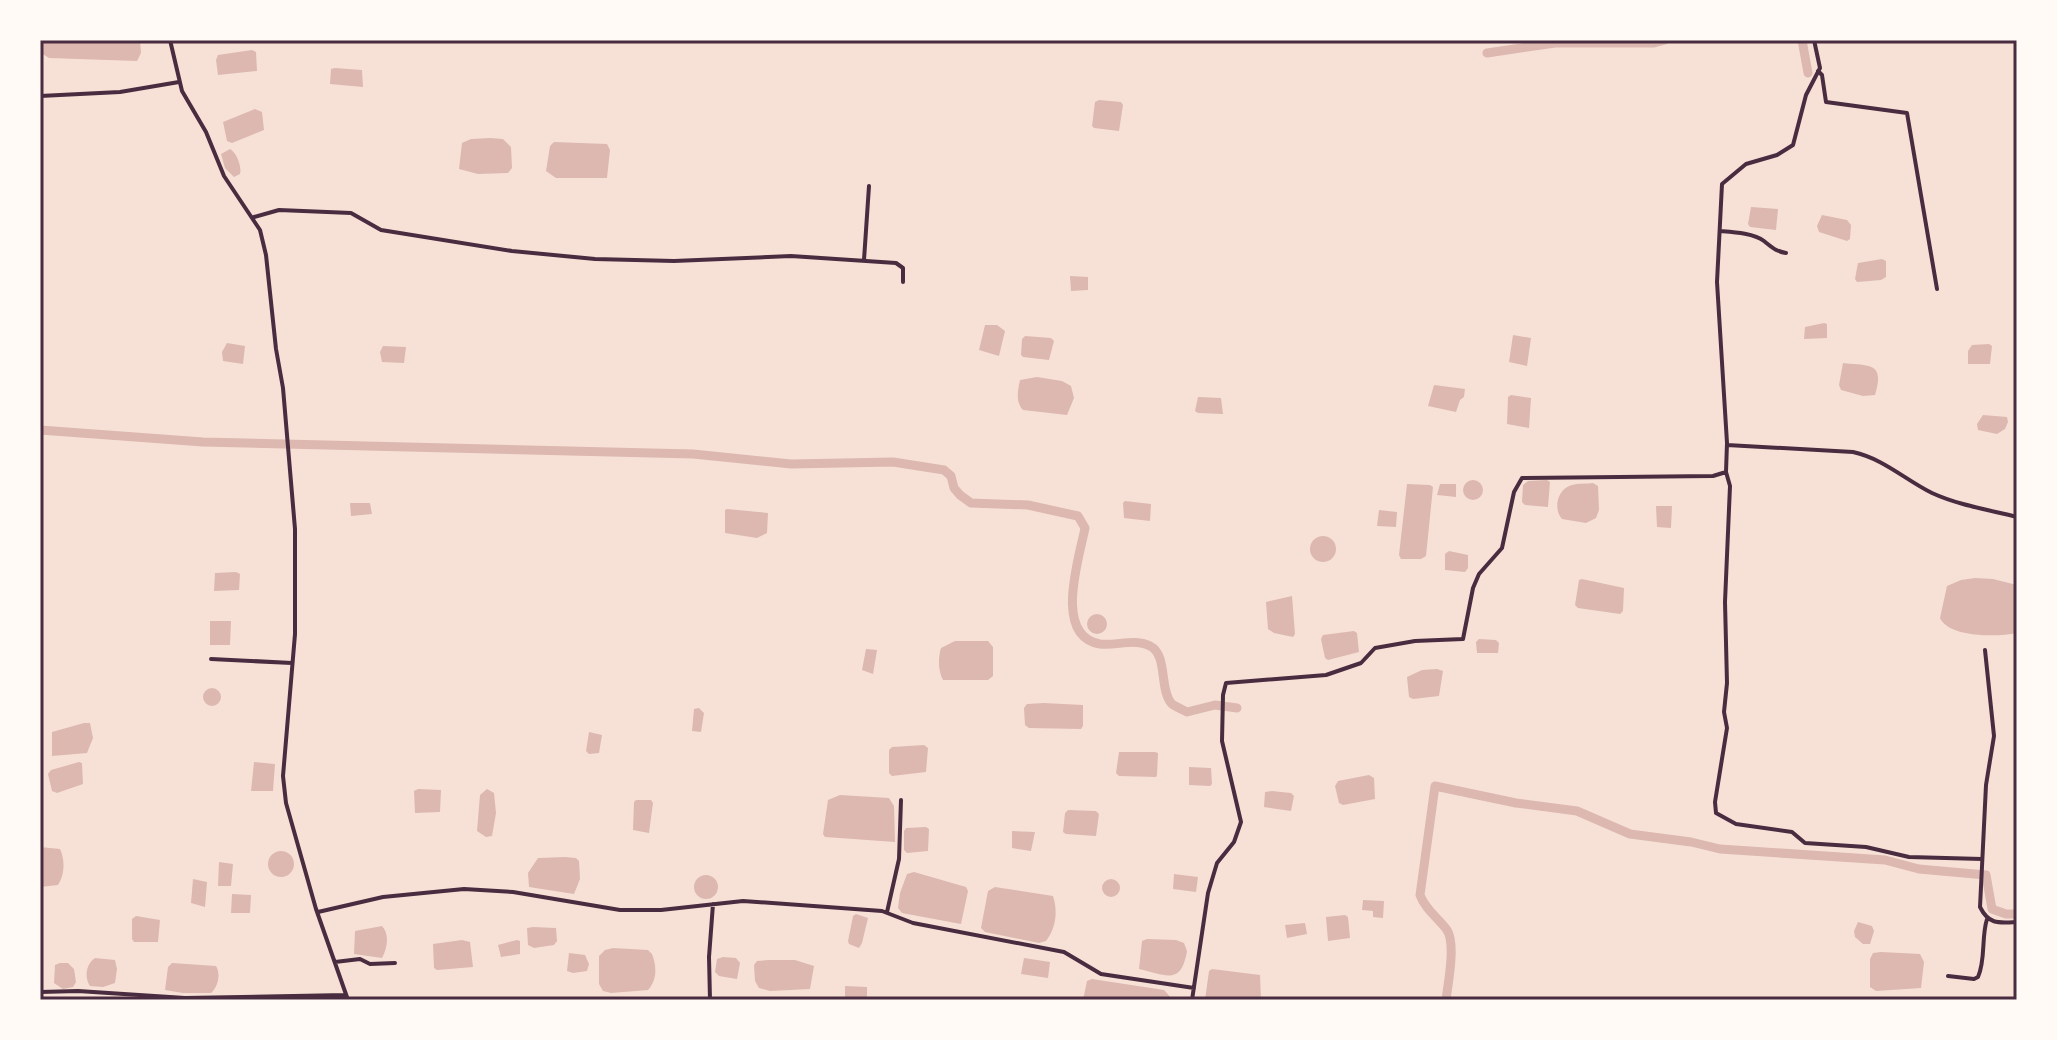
<svg xmlns="http://www.w3.org/2000/svg" width="2057" height="1040" viewBox="0 0 2057 1040" font-family="Roboto,sans-serif">
<rect width="100%" height="100%" fill="#f7e1d7"/>
<!-- water -->
<path fill="#dcb8b0" d="M40,40h100l1,13 -4,8 -88,-3 -8,-5z
M252,50l4,2 1,19 -39,4 -2,-15 2,-5z
M335,68l27,2 1,17 -33,-3 1,-15z
M1099,100l22,2 2,3 -4,26 -25,-3 -2,-2 3,-24z
M255,109l7,3 2,18 -32,13 -5,-2 -4,-19z
M490,138l13,1 8,8 1,21 -4,5 -30,1 -19,-5 3,-26 9,-4z
M554,142l53,2 3,6 -3,28h-51l-10,-7 4,-25z
M230,149c7,4 12,18 10,25l-6,3 -9,-9 -4,-14z
M1751,207l27,2 -2,21 -26,-3 -2,-3z
M1822,215l25,5 4,5 -1,14 -3,2 -28,-9 -2,-6z
M1882,259l4,2v16l-5,3 -24,2 -2,-3 3,-16z
M1070,276l18,1v13l-17,1z
M1824,323l3,1v14l-23,1 1,-12z
M985,325h12l8,6 -6,25 -20,-6z
M1513,335l18,3 -4,28 -18,-4z
M1025,336l26,2 3,3 -5,19 -26,-3 -2,-2 1,-16z
M227,343l18,3 -2,18 -20,-3 -1,-9z
M1989,344l3,2 -2,18h-22v-13l4,-6z
M383,346l23,1 -2,16 -22,-1 -2,-10z
M1843,363c27,3 42,-1 32,32l-12,1 -22,-6 -2,-5z
M1037,377l25,4 9,5 3,12 -7,17 -44,-5c-8,-9 -5,-20 -3,-30z
M1434,385l31,4 -1,8 -4,3 -4,12 -28,-6z
M1511,395l20,3 -2,30 -22,-4 1,-27z
M1198,397l23,1 2,16 -25,-1 -3,-2z
M1983,415l24,2 1,5 -3,7 -8,5 -19,-4 -1,-6z
M1463 490a10 10 0 1 1 20 0a10 10 0 1 1-20 0Z
M1547,480l3,2 -2,25 -23,-2 -3,-3 1,-17 5,-4z
M1593,483l5,3 1,24 -3,8 -10,5 -24,-4c-9,-10 -5,-30 10,-34 6,-2 15,-1 21,-2z
M1407,484l23,1 3,2 -7,69 -5,3h-20l-2,-4z
M1440,484h16v13l-19,-2z
M1125,501l26,3 -1,17 -26,-3 -1,-15z
M350,503h20l2,11 -21,2z
M1656,506h16l-1,22 -14,-1z
M727,509l41,4 -1,20 -10,5 -32,-5v-23z
M1379,510l18,2 -1,15 -19,-1z
M1310 549a13 13 0 1 1 26 0a13 13 0 1 1-26 0Z
M1449,551l19,4v13l-3,4 -20,-2v-16z
M236,572l4,2 -1,16 -25,1 1,-18z
M1975,578l18,1 24,6v48c-19,4 -68,5 -77,-15l7,-32 14,-6z
M1582,579l42,9 -1,23 -3,3 -42,-6 -3,-3 4,-25z
M1292,596l3,38 -2,3 -19,-4 -6,-4 -2,-27z
M1087 624a10 10 0 1 1 20 0a10 10 0 1 1-20 0Z
M210,621h21l-1,24h-20z
M1354,631l3,2 2,19 -31,8 -3,-2 -4,-19 2,-4z
M1479,639l17,1 3,3 -1,10h-21l-1,-11z
M955,641h33l5,6v29l-5,4h-45c-5,-9 -5,-22 -2,-32z
M866,649l11,1 -4,24 -11,-4z
M1437,669l6,2 -4,25 -26,3 -4,-2 -2,-20 15,-7z
M203 697a9 9 0 1 1 18 0a9 9 0 1 1-18 0Z
M1044,703l39,2v21l-2,3 -52,-1 -4,-3 -1,-17 3,-4z
M699,708l5,5 -3,19 -9,-1 2,-22z
M84,723h6l3,15 -6,15 -35,3v-24z
M589,732l13,3 -3,18 -10,1 -3,-3z
M924,745l4,3 -2,24 -34,4 -3,-3v-23l3,-3z
M1119,752h36l3,1 -1,22 -1,2 -37,-1 -3,-3z
M79,762l3,1 1,21 -26,9 -5,-2 -4,-17 3,-4z
M254,762l21,2 -2,27h-22z
M1189,767l22,1 1,16 -2,2 -21,-1z
M1369,775l5,3 1,21 -32,6 -4,-2 -4,-17 3,-5z
M418,789l23,1 -1,22 -25,1 -1,-22z
M487,789l7,4 2,20 -4,23 -6,1 -9,-6 3,-36z
M1272,791l19,2 3,3 -3,15 -27,-4 1,-15z
M840,795l49,3 5,8 1,36 -70,-5 -2,-3 5,-34z
M636,800h15l2,3 -4,30 -16,-3 1,-28z
M1068,810l28,1 3,3 -3,22 -30,-2 -3,-2 2,-19z
M926,827l3,2 -1,22 -21,2 -3,-3v-19l2,-3z
M1012,831l23,1 -4,19 -19,-3z
M40,847l20,2c5,10 5,26 -2,36l-18,2z
M268 864a13 13 0 1 1 26 0a13 13 0 1 1-26 0Z
M565,857l11,1 3,3 1,18 -6,15 -45,-7 -1,-14 10,-15z
M219,862l14,2 -2,22h-13z
M914,872l52,15 2,4 -7,33 -59,-11 -4,-5 2,-15 7,-19z
M1174,874l24,3 -2,15 -23,-3z
M694 887a12 12 0 1 1 24 0a12 12 0 1 1-24 0Z
M1102 888a9 9 0 1 1 18 0a9 9 0 1 1-18 0Z
M193,879l14,3 -2,25 -14,-4z
M995,887l58,9c5,15 3,32 -7,45l-7,2 -54,-11 -4,-4 7,-37z
M232,894l19,1 -1,18h-19z
M1363,900l21,1 -1,17 -10,-1v-6l-11,-1z
M856,914l12,4 -6,25 -3,5 -10,-4 -1,-3 5,-25z
M1345,915l3,2 2,21 -22,3 -2,-24z
M136,916l24,4 -2,22h-24l-2,-3v-20z
M1858,922l14,4 2,5 -4,13h-7l-8,-7 -1,-6z
M1305,923l2,11 -20,4 -2,-13z
M382,926c8,8 5,23 0,32l-28,-4 1,-23z
M533,927l23,1 1,13 -3,4 -20,3 -6,-3 -1,-17z
M1147,939l29,1 8,3 3,8c-6,35 -21,24 -48,18l3,-28z
M462,940l8,2 3,25 -36,3 -3,-2 -1,-24z
M517,940l3,1v13l-19,3 -3,-12z
M613,948l35,2 4,4c5,13 5,26 -4,36l-37,3 -8,-2 -4,-7v-28l6,-6z
M1881,952l39,2 4,8 -3,26 -45,3 -6,-4v-28l3,-6z
M569,953l16,2 4,9 -2,7 -14,2 -6,-2z
M723,957l13,1 4,5 -3,16 -18,-3 -4,-4 2,-13z
M95,958l20,2 2,9 -2,14 -12,4 -13,-1c-6,-9 -4,-22 5,-28z
M1024,958l26,4 -2,16 -27,-4z
M769,960h26l19,6 -4,23 -40,2 -11,-3 -4,-7 -1,-16 3,-4z
M60,963h8l6,6 2,13 -3,5 -10,2 -9,-6 1,-18z
M172,963l44,3c5,8 2,21 -5,27h-28l-18,-3 3,-23z
M1212,969l48,6 1,25h-56l4,-29z
M1092,979l72,11 9,10h-90l4,-19z
M845,986l22,1v13h-22z"/>
<g fill="none" stroke-linecap="round" stroke-linejoin="round">
<!-- canal -->
<path stroke="#dcb8b0" stroke-width="9" d="M1802,40l6,33
M1487,53l68,-10h99l11,-3
M40,430l163,12 490,12 98,10 102,-2 51,8 7,6 3,12 6,7 11,8 57,2 50,11 7,12c-6,31 -32,108 15,116 16,2 36,-6 50,2 18,9 9,42 21,57 3,3 12,7 16,9l28,-7 22,3
M1446,1000c2,-17 10,-56 1,-70 -9,-12 -22,-21 -27,-35l15,-109 81,17 61,8 53,23 61,8 29,7 165,11 34,9 67,6 6,34 14,5h11"/>
<!-- minor -->
<path stroke="#4a2c40" stroke-width="4" d="M170,40l12,51 24,41 18,44 36,54 6,25 10,94 7,39 12,141v105l-12,142 3,27 30,106 32,91
M1818,71l4,4 4,27 81,11 30,176
M40,96l80,-4 59,-10
M254,217l25,-7 72,3 30,17 131,21 83,8 79,2 117,-5 105,7 7,5v14
M1720,231c13,1 34,2 44,10 9,7 11,10 22,12
M864,260l5,-74
M1727,445l126,7c31,7 51,27 79,41 26,12 57,17 85,24
M1726,472l4,14 -5,116 2,81 -3,29 3,16 -12,74 1,11 20,11 56,8 13,11 61,4 43,10 73,2
M1985,650l9,86 -8,49 -6,122c9,18 19,16 37,15
M211,659l81,4
M318,912l65,-15 81,-8 49,3 107,18h41l82,-9 139,10 31,12 151,29 37,22 93,14
M887,912l12,-53 2,-59
M335,962l25,-3 10,5 25,-1
M1948,976l26,3 4,-2c8,-18 3,-39 9,-58
M40,992l38,-1 107,7 161,-3
M710,1000l-1,-43 4,-53
M1192,1000l16,-107 9,-30 17,-21 7,-20 -19,-81 1,-46 3,-12 100,-8 35,-12 14,-15 40,-7 48,-2 10,-51 6,-14 23,-26 12,-56 8,-14 191,-2 13,-4 1,-29 -10,-161 5,-98 24,-20 31,-9 16,-10 13,-50 14,-27 -6,-28"/>
</g>
<!-- border -->
<rect width="2057" height="1040" fill="none" stroke="#fffaf5" stroke-width="84"/>
<rect x="42" y="42" width="1973" height="956" fill="none" stroke="#4a2c40" stroke-width="3"/>
</svg>
